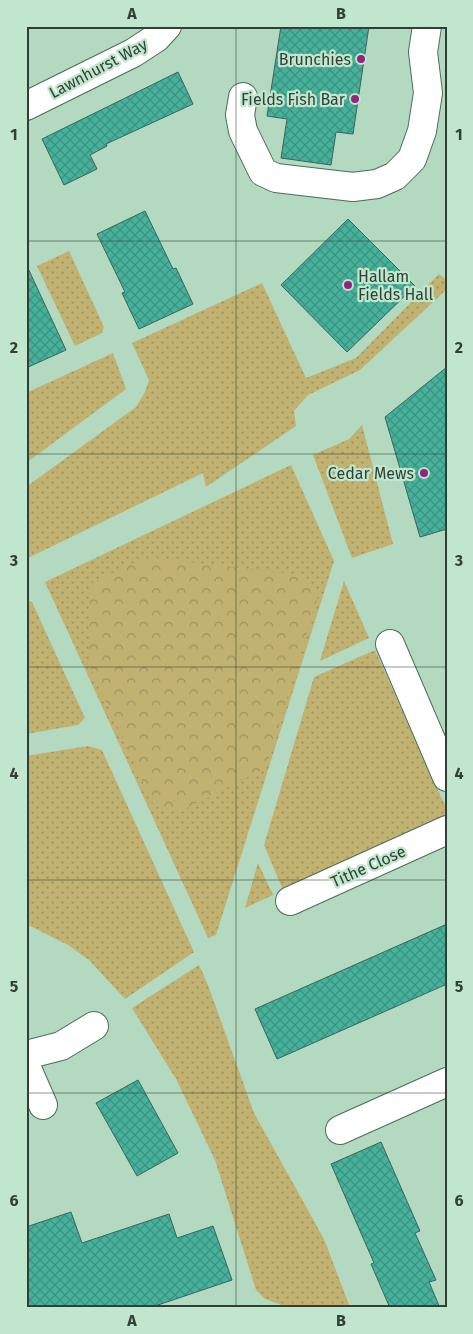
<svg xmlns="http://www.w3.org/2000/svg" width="473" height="1334" viewBox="0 0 473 1334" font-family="'Fira Sans',sans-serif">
<defs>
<pattern id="grass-dots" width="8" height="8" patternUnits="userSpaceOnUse" patternTransform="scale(1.25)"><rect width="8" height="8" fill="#c1b272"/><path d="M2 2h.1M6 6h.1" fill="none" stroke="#9d925e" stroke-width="1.8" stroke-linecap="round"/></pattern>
<pattern id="park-crowns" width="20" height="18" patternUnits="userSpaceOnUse" patternTransform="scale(1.25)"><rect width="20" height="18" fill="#c1b272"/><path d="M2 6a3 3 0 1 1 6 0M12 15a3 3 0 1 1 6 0" fill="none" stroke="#9d925e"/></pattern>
<pattern id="building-cross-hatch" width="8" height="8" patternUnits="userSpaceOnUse" patternTransform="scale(1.25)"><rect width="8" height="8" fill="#47b29c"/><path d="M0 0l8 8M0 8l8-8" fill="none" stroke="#3c9280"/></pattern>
</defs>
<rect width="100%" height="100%" fill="#b3d9c0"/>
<!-- grass -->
<path fill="url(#grass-dots)" d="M69,251l35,76 -2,6 -27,13 -38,-80z
M439,274l8,6v9l-87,81 -52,25 -14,16 2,15 -90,61 -3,-14 -177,86v-72l110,-80 9,-15 4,-12 -17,-37 130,-60 44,95 50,-20z
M113,353l13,36 -100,74v-70z
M362,425l31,119 -41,14 -39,-103 36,-16z
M291,465l43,96 -118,374 -8,3 -163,-356z
M344,581l25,57 -49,23z
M26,600l6,2 53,116 -7,7 -52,9z
M375,650l72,160v6l-164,74 -19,-45 50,-168z
M88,746l14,4 92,202 -69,47 -36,-39 -21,-15 -42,-21v-168z
M258,863l15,32 -28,13z
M199,965l9,20 46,128 70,126 26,68 -1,1 -62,-1 -22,-8 -9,-9 -41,-130 -39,-81 -44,-71z"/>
<!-- park -->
<path fill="url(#park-crowns)" d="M145,557l158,18 15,21 -52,172 -85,43 -27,-5 -65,-141 1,-81z"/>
<!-- building -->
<path fill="url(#building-cross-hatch)" stroke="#39655b" d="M281,26h88l-16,108 -17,-2 -5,33 -50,-7 6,-39 -20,-3z
M178,72l15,32 -87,40 1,2 -17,9 7,14 -33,16 -22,-46z
M145,211l28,58 3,-1 17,36 -54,25 -17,-36 3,-1 -28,-58z
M348,219l67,67 -68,66 -66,-67z
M26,264l40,86 -40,18z
M447,367v162l-27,8 -35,-120z
M447,924v60l-170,75 -22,-50z
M138,1080l40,73 -41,23 -41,-73z
M381,1142l39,89 -5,2 21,47 -7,2 11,26h-50l-19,-44 3,-1 -43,-99z
M71,1212l11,31 87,-29 8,24 36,-12 19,54 -83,28h-123v-81z"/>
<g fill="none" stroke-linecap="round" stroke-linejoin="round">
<!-- minor casing -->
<g stroke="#4a6d58" stroke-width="30">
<path id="minor" d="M243,97l-3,18 3,16 20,41 13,6 77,9 24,-3 18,-8 17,-17 10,-28 6,-38 -5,-41 4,-26
M26,106l107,-53 23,-15 11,-12
M390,644l57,133
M290,901l157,-71
M26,1055l35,-9 33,-20
M26,1066l17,39
M340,1130l107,-48"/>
</g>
<!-- minor -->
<use href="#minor" stroke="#fff" stroke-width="28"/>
</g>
<!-- grid -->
<path fill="none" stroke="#314036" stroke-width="1" stroke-opacity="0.55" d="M236,26v1282M26,241h421M26,454h421M26,667h421M26,880h421M26,1093h421"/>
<!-- markers -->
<g fill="#952280" stroke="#c0e6cd" stroke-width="2">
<circle cx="361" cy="59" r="5"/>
<circle cx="355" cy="99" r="5"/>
<circle cx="348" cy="285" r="5"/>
<circle cx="424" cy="473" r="5"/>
</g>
<g text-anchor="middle" stroke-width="4.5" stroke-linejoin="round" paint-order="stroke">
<!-- poi labels -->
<g font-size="16" fill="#314036" stroke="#c0e6cd" text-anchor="end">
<text x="351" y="65">Brunchies</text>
<text x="345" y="105">Fields Fish Bar</text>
<text x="358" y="282" text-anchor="start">Hallam<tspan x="358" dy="18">Fields Hall</tspan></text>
<text x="414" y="479">Cedar Mews</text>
</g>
<!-- street labels -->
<g font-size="16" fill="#314036" stroke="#c0e6cd">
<text transform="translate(98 68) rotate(-28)" y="6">Lawnhurst Way</text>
<text transform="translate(368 866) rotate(-24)" y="6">Tithe Close</text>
</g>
</g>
<!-- border -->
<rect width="473" height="1334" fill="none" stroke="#c0e6cd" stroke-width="55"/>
<rect x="28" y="28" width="418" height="1278" fill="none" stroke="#314036" stroke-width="2"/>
<g font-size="16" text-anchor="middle" font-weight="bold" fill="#314036">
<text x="132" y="19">A</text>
<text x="341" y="19">B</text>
<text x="14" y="140">1</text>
<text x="459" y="140">1</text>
<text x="14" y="353">2</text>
<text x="459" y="353">2</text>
<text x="14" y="566">3</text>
<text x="459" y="566">3</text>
<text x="14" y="779">4</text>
<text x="459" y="779">4</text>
<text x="14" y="992">5</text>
<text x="459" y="992">5</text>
<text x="14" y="1206">6</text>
<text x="459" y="1206">6</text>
<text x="132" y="1326">A</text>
<text x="341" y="1326">B</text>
</g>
</svg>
